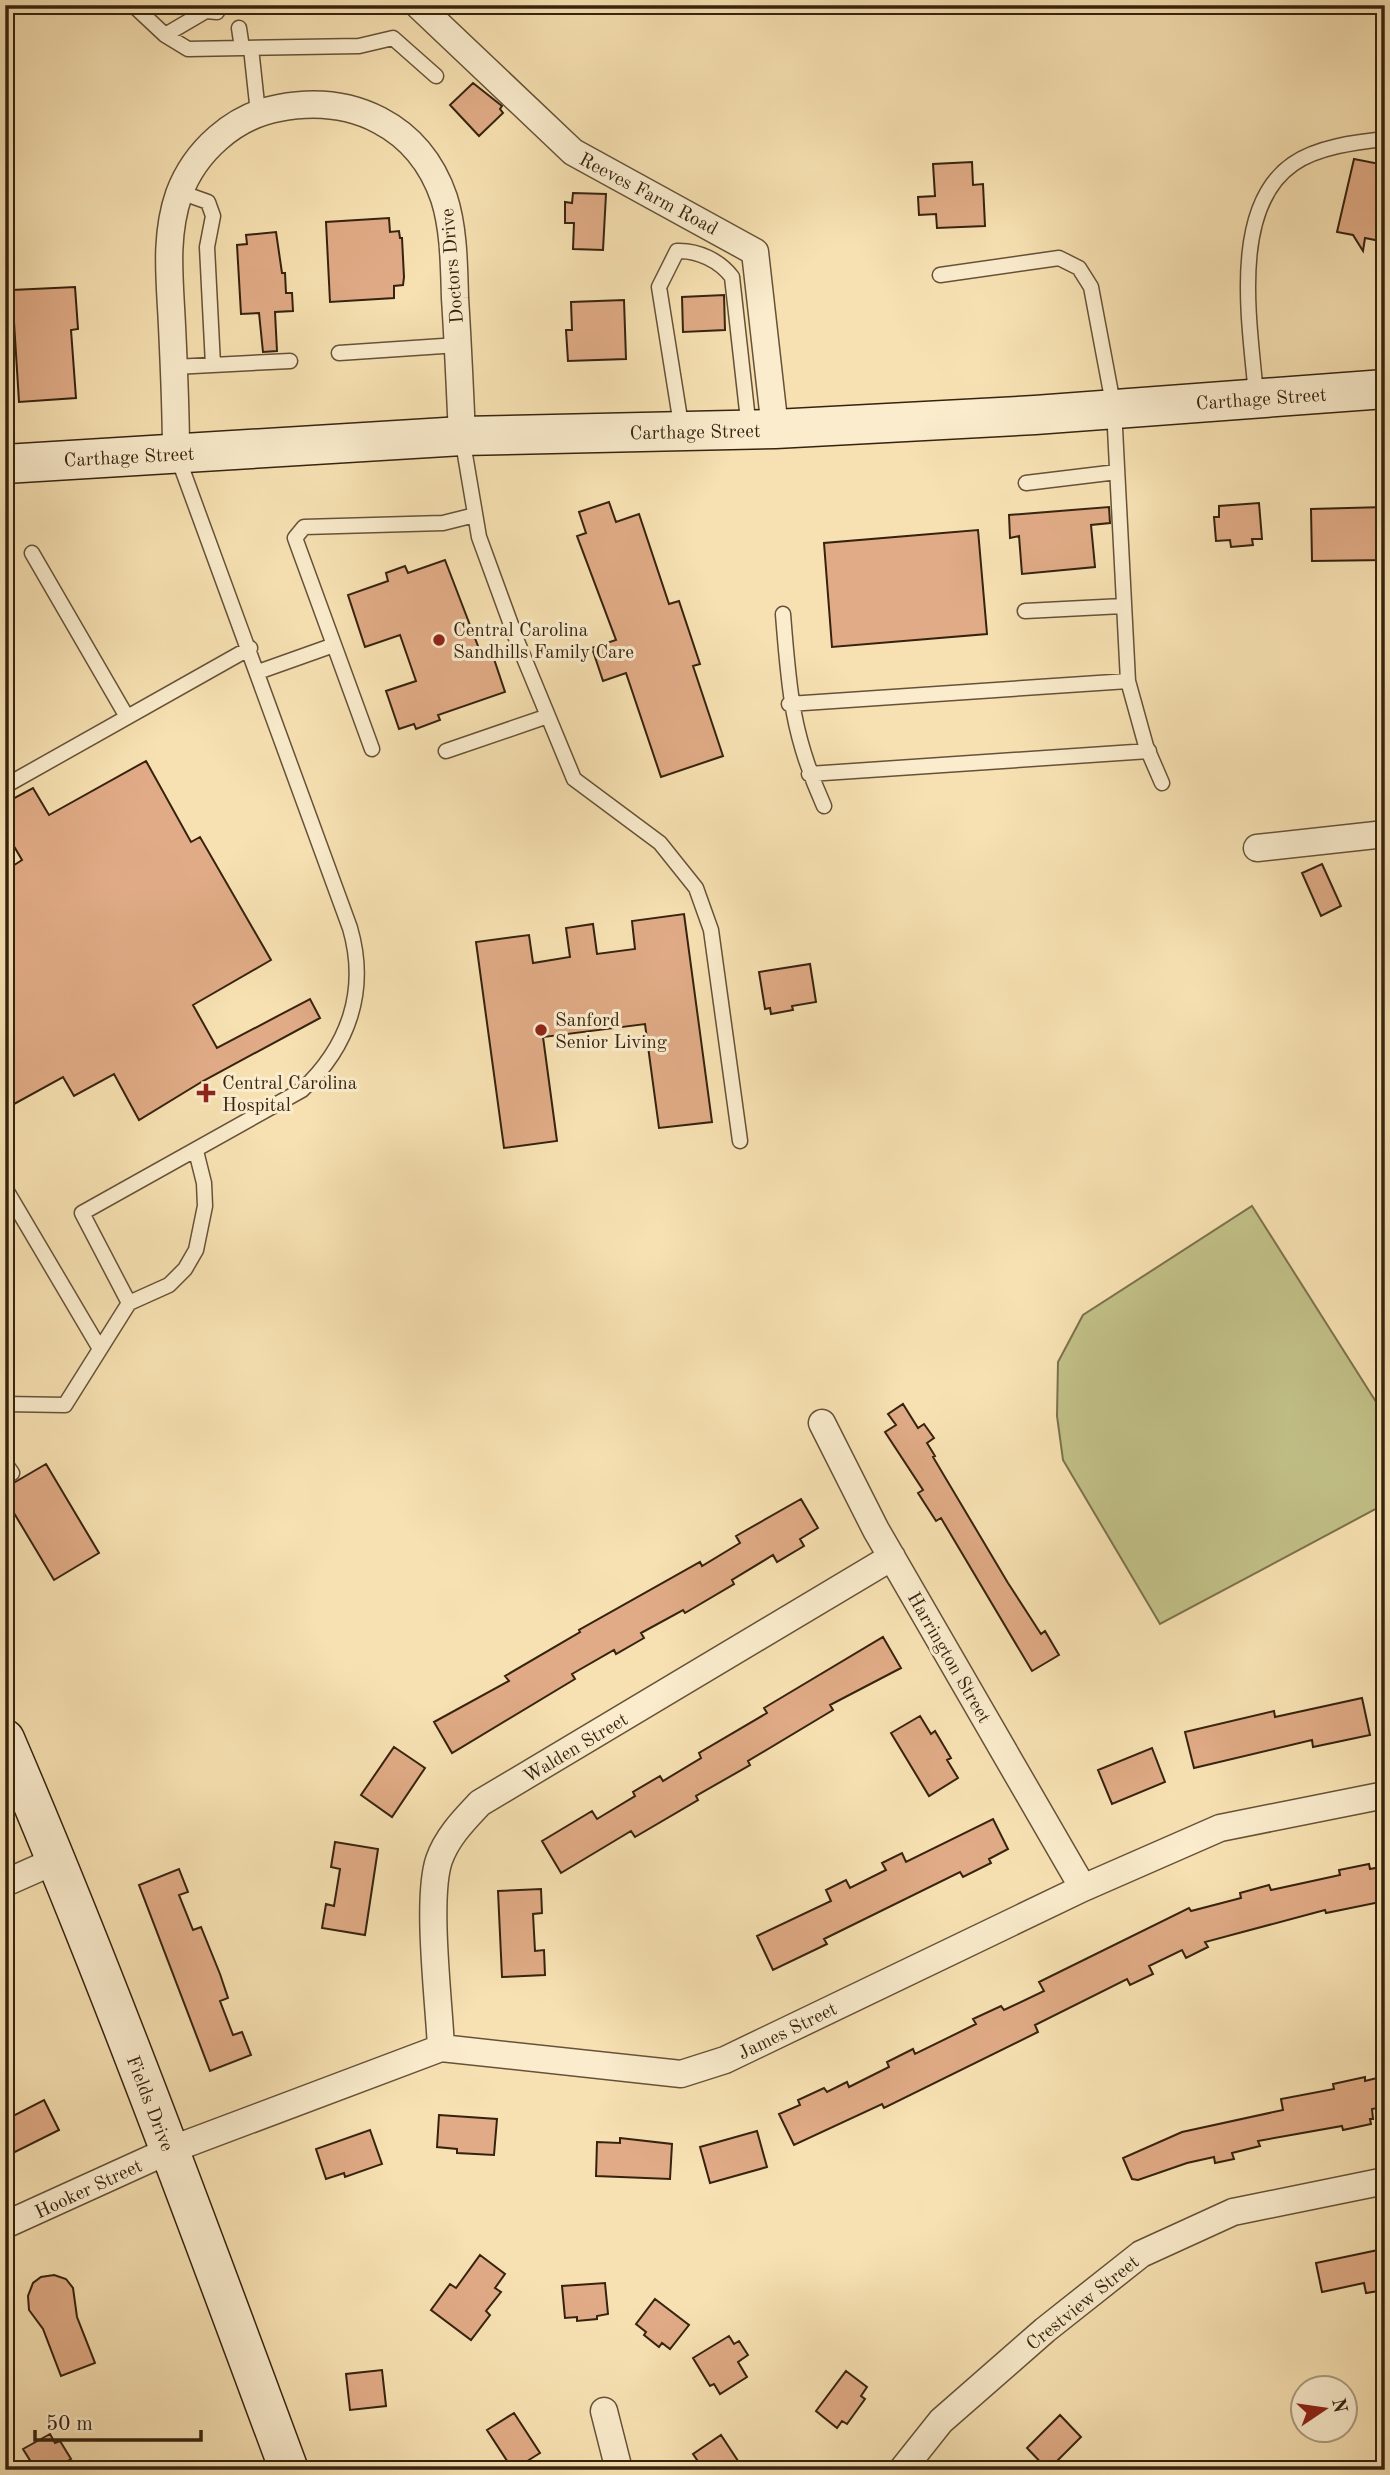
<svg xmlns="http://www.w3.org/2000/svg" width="1390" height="2475" viewBox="0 0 1390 2475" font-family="'Old Standard TT',serif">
<rect width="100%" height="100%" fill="#f7e1b2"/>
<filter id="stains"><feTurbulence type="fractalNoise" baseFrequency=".00286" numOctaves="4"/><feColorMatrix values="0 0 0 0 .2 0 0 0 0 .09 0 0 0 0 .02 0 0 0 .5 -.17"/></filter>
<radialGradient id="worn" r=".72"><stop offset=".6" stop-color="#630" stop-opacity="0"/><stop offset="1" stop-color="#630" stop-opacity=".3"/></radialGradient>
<!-- green -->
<path fill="#c2c188" stroke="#7c724c" stroke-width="2" d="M1252,1206l133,210v88l-225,120 -97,-164 -6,-44 1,-54 25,-47z"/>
<!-- building -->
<path fill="#e0ab86" stroke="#36230f" stroke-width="2" d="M473,83l29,23 -2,3 3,4 -24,23 -29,-31z
M1354,159l31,6v77l-20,-4 -2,13 -10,-16 -16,-3z
M972,162l1,23 10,-1 2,42 -48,2 -1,-14 -17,1 -1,-18 17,-1 -2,-32z
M573,193l33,1 -3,56 -30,-1 1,-26h-9v-21l7,1z
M389,218l1,14 9,-1 1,7h2l2,39 -1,8 -9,1v12l-64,4 -4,-80z
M276,232l6,41h3l1,20h6l1,18 -18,1 2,39 -14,1 -4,-39 -18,1 -4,-69 10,-1 -1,-9z
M75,287l3,42 -7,1 5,68 -57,4 -7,-112z
M724,295l1,35 -42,2 -1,-35z
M624,300l2,59 -58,2 -2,-31h6l-1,-28z
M609,502l7,20 23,-8 30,90 10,-3 21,63 -7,2 30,90 -62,21 -35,-104 -23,8 -11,-33 24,-8 -39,-104 9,-3 -7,-21z
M1259,503l3,36h-10l1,6 -22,2 -1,-7 -14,1 -2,-24h5v-11z
M1109,507l1,16 -19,2 4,42 -73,7 -3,-38 -9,2 -1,-23z
M1385,507v53l-73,1 -1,-52z
M978,530l9,104 -155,13 -8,-104z
M445,560l38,99 10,-3 12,36 -67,23 2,5 -24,9 -2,-5 -15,5 -13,-38 30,-10 -16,-46 -35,12 -17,-52 40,-14 -2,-8 19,-7 3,7z
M146,761l45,81 9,-5 71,123 -78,45 24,43 93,-49 10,19 -117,63 -64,39 -25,-46 -40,22 -11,-19 -58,32v-238l17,-11 -17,-29v-28l28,-15 16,27z
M1322,864l19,42 -20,10 -19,-43z
M684,914l28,208 -53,6 -14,-104 -102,13 14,104 -53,7 -28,-206 53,-7 4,28 37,-6 -4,-29 27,-4 4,30 38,-5 -3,-28z
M810,964l6,38 -24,4 1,4 -22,4 -1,-6 -5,1 -6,-37z
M903,1404l15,24 6,-4 10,14 -7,5 8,13 -2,1 75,126 33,51 4,-3 14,24 -27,16 -91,-153 -5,3 -18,-28 5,-3 -38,-58 11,-7 -8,-11z
M46,1464l53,89 -45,27 -49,-82v-10z
M801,1499l17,29 -18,11 4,7 -27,16 -4,-7 -41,25 2,4 -49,29 -2,-3 -42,23 3,5 -28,16 -2,-4 -42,24 3,5 -123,74 -18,-31 75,-41 -4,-5 75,-44 -1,-2 121,-68 2,4 38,-23 -4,-7z
M883,1637l18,31 -71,37 3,5 -85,51 2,4 -54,31 2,4 -63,37 -4,-6 -70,42 -19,-32 50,-30 5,8 38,-23 -2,-4 27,-16 3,5 38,-23 -2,-5 68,-40 -3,-5z
M1362,1698l8,37 -57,12 -1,-7 -118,28 -9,-36 89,-21 1,6z
M920,1716l11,18 4,-3 16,27 -4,2 11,18 -29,18 -38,-63z
M394,1747l31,21 -33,49 -31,-22z
M1152,1748l13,34 -53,22 -14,-34z
M993,1819l15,30 -19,10 2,4 -28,14 -3,-5 -136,67 3,5 -54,26 -16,-34 74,-35 -5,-11 20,-10 4,8 36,-18 -4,-7 20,-10 4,9z
M335,1842l43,7 -13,86 -43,-7 4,-24 8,2 6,-37 -9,-2z
M1369,1864l1,5 15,-3v35l-59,12 -1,-3 -120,32 3,5 -22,11 -4,-8 -33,16 4,8 -23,11 -3,-6 -92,46 3,7 -154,76 -2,-4 -88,41 -15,-31 21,-9 -2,-5 26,-12 3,4 20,-10 2,5 40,-20 -2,-5 26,-13 2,5 61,-30 -3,-5 28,-13 3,4 40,-19 -5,-9 150,-74 2,3 50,-13 -1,-5 29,-8 2,5 69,-15 -1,-5z
M179,1869l9,23 -9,3 14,35 8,-3 19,47 8,24 -8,3 13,34 9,-3 9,23 -41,16 -71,-186z
M541,1889l1,24 -9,1 2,37 9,-1 1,25 -43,2 -4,-86z
M1365,2077v4l12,-3 6,29 -11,2 1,10h-3l1,5 -28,6 -1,-4 -84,15 2,5 -28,7 2,6 -19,4 -1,-6 -27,6 -49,17 -6,-1 -9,-21 59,-26 101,-22 -2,-11 53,-10 -1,-5z
M44,2100l15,30 -54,27v-37z
M439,2115l58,4 -3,36 -37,-2v-4l-20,-2z
M370,2130l12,34 -37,13 -1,-4 -18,6 -10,-30z
M757,2131l10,36 -57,16 -10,-36z
M620,2138l52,6 -2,35 -74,-3 1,-34 23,1z
M1378,2250l7,40 -19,3 -2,-10 -42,9 -6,-29z
M480,2255l25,19 -10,14 6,4 -15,19 4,4 -19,25 -40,-30 19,-26 6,4z
M54,2275l12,4 7,9 4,29 18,46 -34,13 -18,-47 -14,-19 -1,-14 5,-13 8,-6z
M605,2283l3,31 -11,2v3l-20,2v-4l-12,1 -3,-32z
M655,2299l34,26 -19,24 -8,-6 -3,4 -15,-12 2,-3 -10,-8z
M729,2336l5,8 5,-3 9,14 -10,7 9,15 -27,17 -6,-10 -4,2 -17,-28z
M382,2370l4,36 -36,4 -4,-36z
M846,2371l21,16 -6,9 4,3 -18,25 -5,-3 -5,7 -21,-17z
M514,2413l26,40 -27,17 -26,-40z
M1060,2415l21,22 -33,33 -21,-22z
M50,2434l5,9 5,-2 11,18 -5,3 4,8h-34l-13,-21z
M721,2435l23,35h-40l-11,-16z"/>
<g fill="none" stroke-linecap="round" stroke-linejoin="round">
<!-- lane casing -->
<g stroke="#665238" stroke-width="17">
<path id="lane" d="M133,5l32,30 23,14 171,-3 34,-8 43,38
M239,28l3,20
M165,35l41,-24 11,1
M251,48l7,65
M180,192l28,10 5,14 -6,31 6,118
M940,275l119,-17 20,10 12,19 23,122 14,272 18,65 16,37
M339,353l119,-8
M174,367l116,-6
M1256,396c-5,-66 -28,-187 37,-232 24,-17 63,-22 92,-25
M682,431l-23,-144 18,-36c21,-1 43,10 55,26l17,152
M462,437l17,100 38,104 57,138 86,64 36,45 15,42 29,211
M1026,483l91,-11
M32,553l95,164
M1025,611l98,-5
M783,614c6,77 9,121 41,192
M258,672l76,-27
M789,704l339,-23
M372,749l-77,-211 9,-11 139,-4 32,-8
M446,751l102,-35
M809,774l340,-23
M5,786l245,-138
M5,1188l95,161
M129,1303l-47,-90 220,-123c47,-44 66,-100 48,-162l-173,-473
M5,1404l60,1 64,-102 40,-18 16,-16 11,-19 9,-44 -1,-23 -8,-32
M5,1463l7,10"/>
</g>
<!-- street casing -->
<g stroke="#665238" stroke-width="29">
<path id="street" d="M418,5l155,147 182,100 20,177
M176,453c0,-42 -2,-85 -4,-127 -2,-45 -8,-89 7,-132 16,-43 55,-78 100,-86 73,-14 140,17 165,90 10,31 10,68 11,100 3,46 5,92 7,138
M1257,848l128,-14
M822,1423l54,107 207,358
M5,1883l52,-23
M441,2048c-2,-46 -15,-149 -2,-188 8,-23 25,-40 41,-57l412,-246
M5,2225l165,-75 271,-102 240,26 44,-14 358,-172 137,-60 165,-33
M604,2411l15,59
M902,2470l39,-49 104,-91 96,-76 92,-42 152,-31"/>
</g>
<!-- secondary casing -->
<g stroke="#36230f" stroke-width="41">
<path id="secondary" d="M5,464l457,-28 313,-7 260,-14 350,-26
M5,1739c103,240 193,486 284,731"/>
</g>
<!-- lane -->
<use href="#lane" stroke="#faeccd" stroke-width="14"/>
<!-- street -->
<use href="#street" stroke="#faeccd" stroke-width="26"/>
<!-- secondary -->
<use href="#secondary" stroke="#faeccd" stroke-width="38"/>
</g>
<!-- markers -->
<g fill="#8f2418" stroke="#faeccd" stroke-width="2.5">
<circle cx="439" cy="640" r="7"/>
<circle cx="541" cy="1030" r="7"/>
<path d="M202.5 1082.5h7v7h7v7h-7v7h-7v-7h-7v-7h7z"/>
</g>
<g text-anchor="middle" stroke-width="6" stroke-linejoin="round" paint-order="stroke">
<!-- street labels -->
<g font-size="19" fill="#36230f" stroke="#faeccd">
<text transform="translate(649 193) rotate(28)" y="7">Reeves Farm Road</text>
<text transform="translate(451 266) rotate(-95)" y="7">Doctors Drive</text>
<text transform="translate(1261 398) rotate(-4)" y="7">Carthage Street</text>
<text transform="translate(695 431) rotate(-1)" y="7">Carthage Street</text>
<text transform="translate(129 456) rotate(-3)" y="7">Carthage Street</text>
<text transform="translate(950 1657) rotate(60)" y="7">Harrington Street</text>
<text transform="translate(575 1747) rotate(-31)" y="7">Walden Street</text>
<text transform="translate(787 2030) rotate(-26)" y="7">James Street</text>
<text transform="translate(151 2103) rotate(69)" y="7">Fields Drive</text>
<text transform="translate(88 2188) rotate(-25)" y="7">Hooker Street</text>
<text transform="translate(1082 2302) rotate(-39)" y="7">Crestview Street</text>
</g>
<!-- poi labels -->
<g font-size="19" fill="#36230f" stroke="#faeccd" text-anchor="start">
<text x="453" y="636">Central Carolina<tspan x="453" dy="22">Sandhills Family Care</tspan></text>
<text x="555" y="1026">Sanford<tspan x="555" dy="22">Senior Living</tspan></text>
<text x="222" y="1089">Central Carolina<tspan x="222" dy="22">Hospital</tspan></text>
</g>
</g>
<!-- margin -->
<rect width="1390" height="2475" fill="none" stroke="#f7e1b2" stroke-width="28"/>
<rect x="7" y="7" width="1376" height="2461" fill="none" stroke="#36230f" stroke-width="3.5"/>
<rect x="14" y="14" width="1362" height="2447" fill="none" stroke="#36230f" stroke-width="2"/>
<!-- north arrow -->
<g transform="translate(1324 2409) rotate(77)"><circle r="33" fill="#faeccd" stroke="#ac9c81" stroke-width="2"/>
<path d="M0-5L12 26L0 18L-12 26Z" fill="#8f2418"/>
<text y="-10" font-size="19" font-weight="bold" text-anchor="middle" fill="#36230f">N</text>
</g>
<!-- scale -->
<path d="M35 2430v10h166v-10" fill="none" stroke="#36230f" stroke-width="3.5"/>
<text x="46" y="2430" font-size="21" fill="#36230f" stroke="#faeccd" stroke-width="5" paint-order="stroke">50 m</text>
<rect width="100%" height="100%" filter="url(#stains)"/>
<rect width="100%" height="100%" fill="url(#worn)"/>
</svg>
